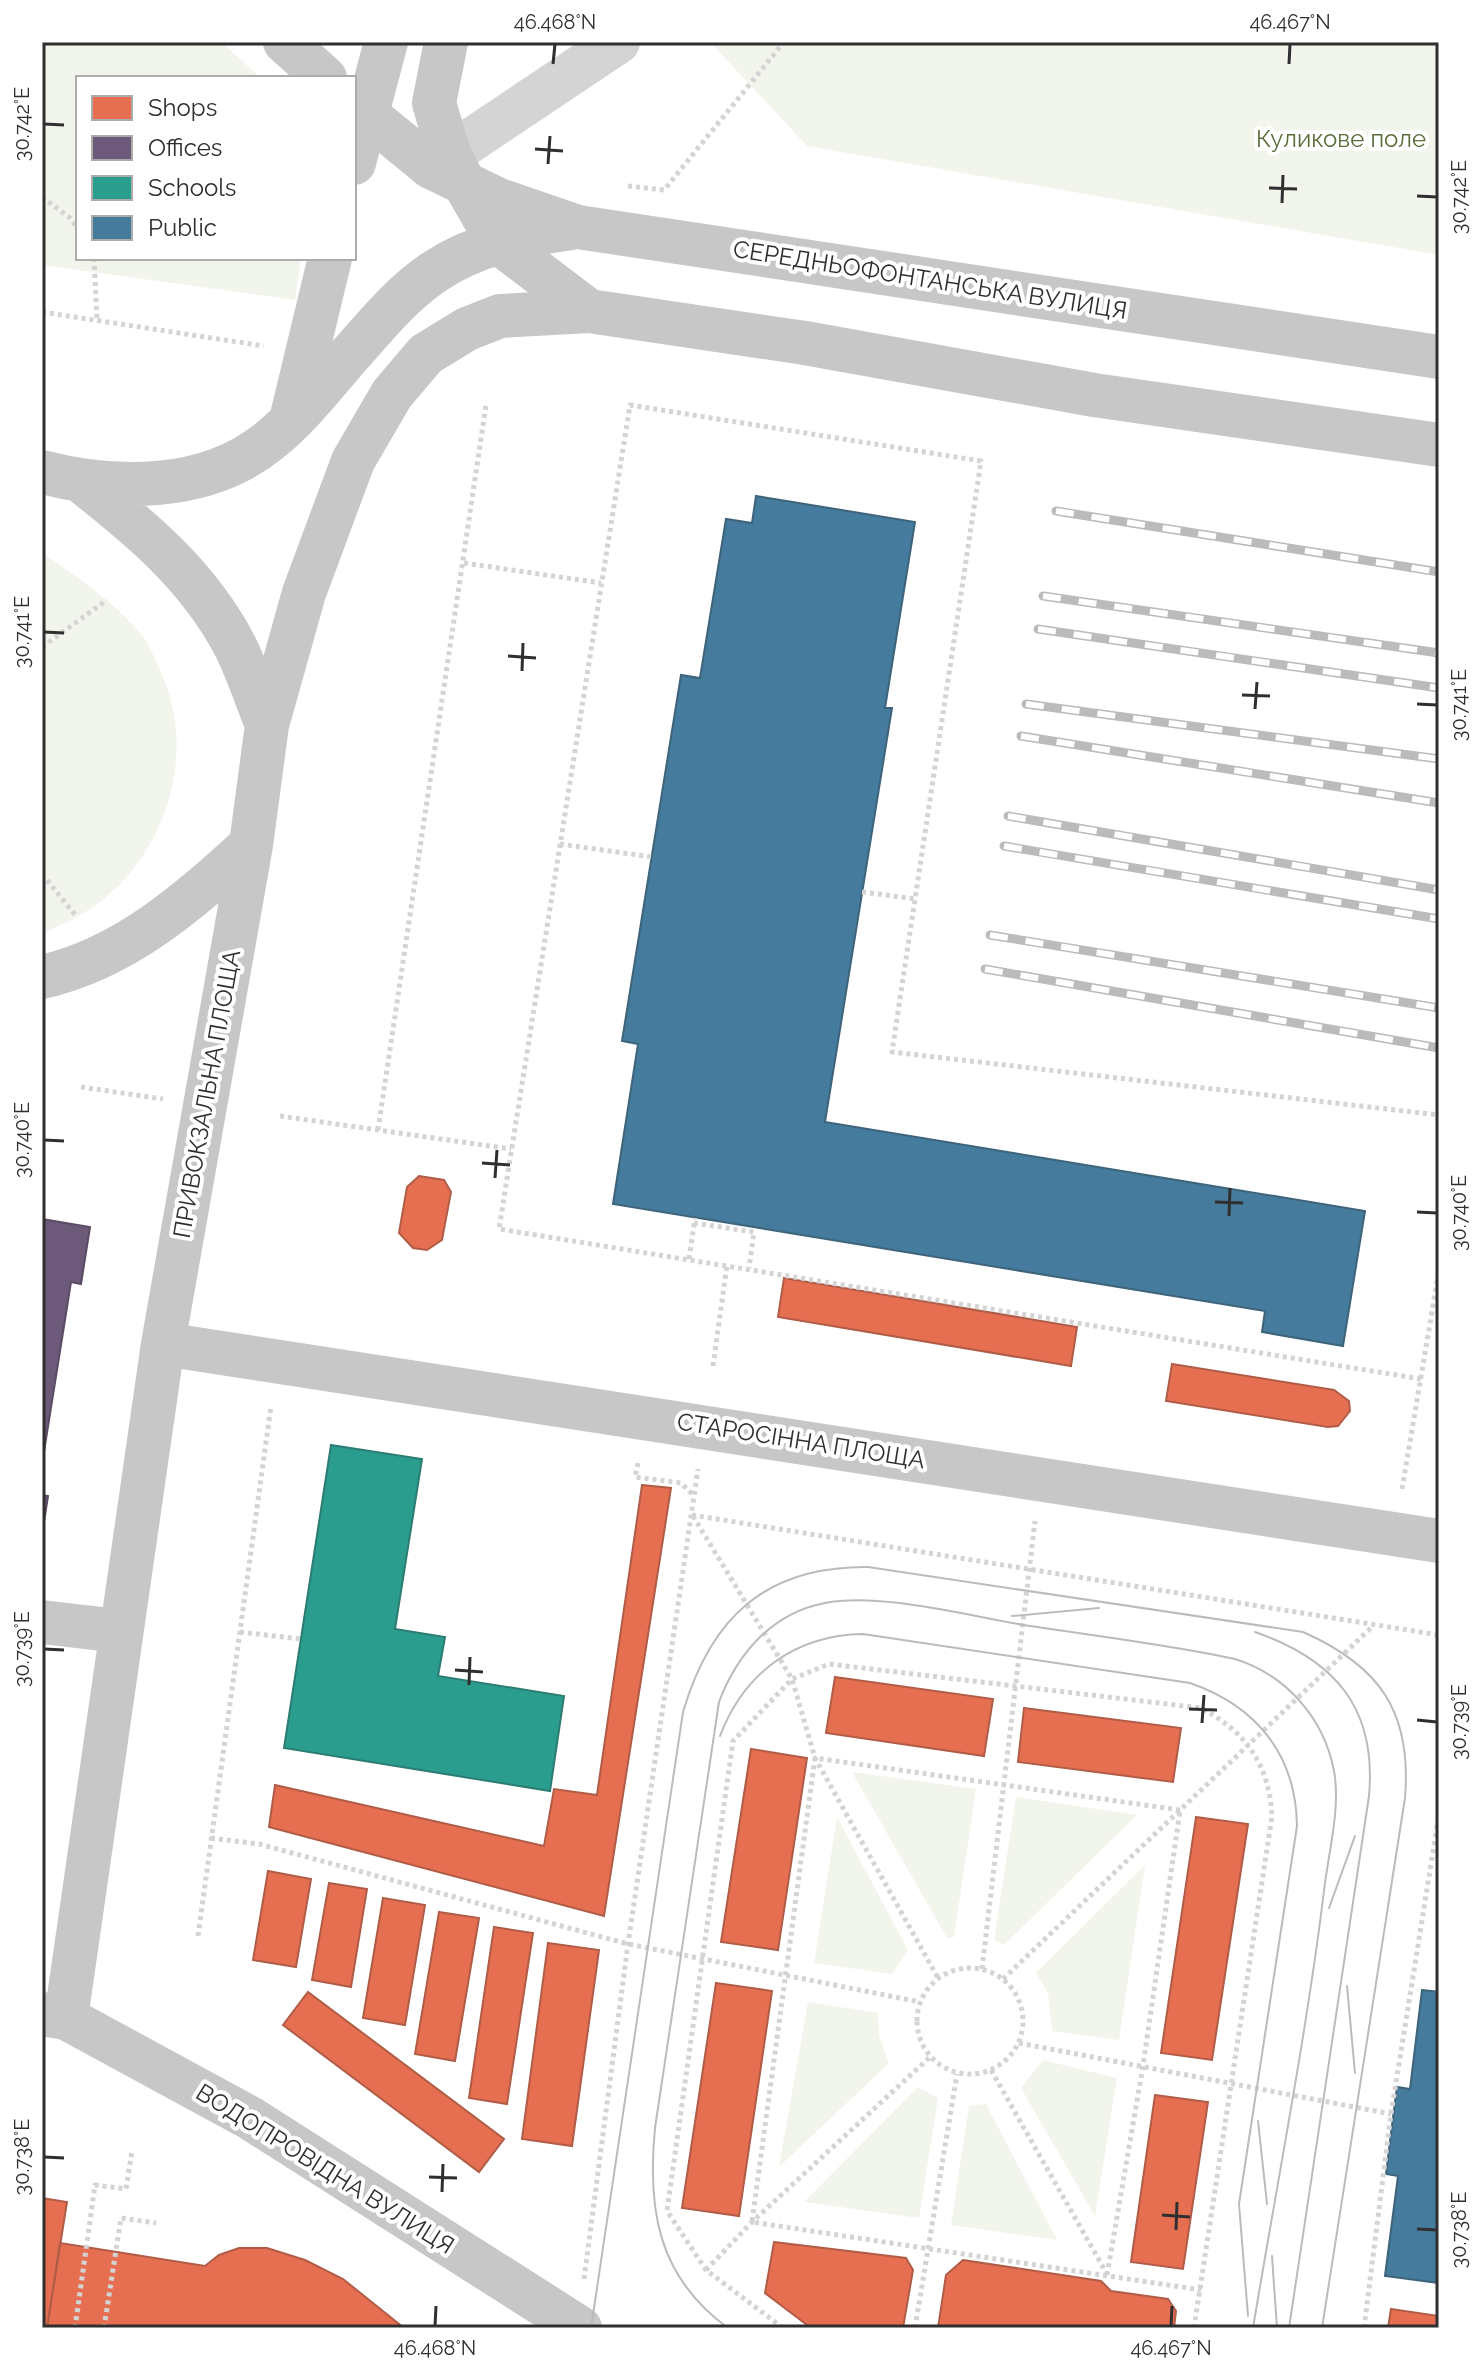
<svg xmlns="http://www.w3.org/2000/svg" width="1481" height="2370" viewBox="0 0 1481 2370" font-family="Raleway,sans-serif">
<rect width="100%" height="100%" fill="#fff"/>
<!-- green -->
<path fill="#f2f5ec" d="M42,42h179l40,36h-183v180h223l-6,42 -253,-35z
M710,42h729v213l-632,-109z
M42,553c36,24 71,48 99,81 8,9 12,22 17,32 41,81 11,186 -62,239 -16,12 -36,20 -54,29z
M852,1772l124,17 -22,148 -7,1z
M1016,1797l121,18 -133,130 -10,-5z
M837,1817l71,133 -16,24 -78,-11z
M1145,1865l-26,175 -67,-9 -4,-38 -12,-20z
M808,2002l70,11 1,23 10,27 -110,104z
M1043,2060l74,18 -22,138 -74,-128z
M918,2087l20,11 -19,120 -115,-16z
M986,2104l71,136 -106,-15 18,-119z"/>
<!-- shops -->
<path fill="#e76f51" stroke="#b05c47" stroke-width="2" d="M419,1176l25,4 7,12 -9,48 -15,10 -14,-2 -14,-15 8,-46z
M784,1278l293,49 -6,39 -293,-49z
M1172,1364l162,26 15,11 1,10 -12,15 -10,1 -162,-26z
M642,1485l29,3 -67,428 -335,-89 6,-42 269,61 10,-57 43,6z
M835,1677l158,22 -9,57 -158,-23z
M1024,1708l157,20 -8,54 -155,-20z
M751,1749l56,9 -29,192 -57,-8z
M1196,1817l52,7 -36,236 -51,-7z
M268,1871l43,8 -15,88 -43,-7z
M329,1883l38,6 -16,98 -39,-7z
M383,1898l42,7 -20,120 -42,-7z
M439,1912l40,6 -24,143 -40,-7z
M494,1927l39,6 -26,171 -38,-6z
M548,1943l51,7 -27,196 -50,-7z
M716,1983l56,8 -33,225 -57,-8z
M308,1992l196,147 -25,33 -196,-147z
M1155,2095l53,7 -25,167 -52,-7z
M42,2198l25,4 -20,126h-5z
M774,2242l132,16 7,12 -10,58h-92l-46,-35z
M60,2243l145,23 14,-11 20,-7h28l38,12 38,19 61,49h-357z
M963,2260l138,21 10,10 57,8 8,12 -2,17h-236l8,-53z
M1391,2309l48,7v12h-51z"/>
<!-- offices -->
<path fill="#6d597a" stroke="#5a4c64" stroke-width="2" d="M42,1219l48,8 -9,57 -10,-2 -29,182z
M42,1495l6,1 -6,39z"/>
<!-- schools -->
<path fill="#2a9d8f" stroke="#2c7c72" stroke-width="2" d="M331,1445l91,14 -27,170 50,8 -7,39 126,20 -14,95 -266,-43z"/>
<!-- public -->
<path fill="#457b9d" stroke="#3e647c" stroke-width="2" d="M756,496l159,26 -30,186h7l-67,414 540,89 -22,135 -81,-14 3,-21 -652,-107 25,-160 -16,-3 59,-366 19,3 26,-159 26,4z
M1422,1990l17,2v291l-54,-7 13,-100 -12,-2 5,-41 6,-46 13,2z"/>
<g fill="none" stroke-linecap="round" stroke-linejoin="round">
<!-- path -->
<path stroke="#d4d4d4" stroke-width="5" stroke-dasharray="4 4" stroke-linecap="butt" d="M628,186l36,4 120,-148
M42,197l28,21 8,11
M94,258l3,62
M42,312l222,34
M464,563l137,20
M42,647l65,-47
M560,844l92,13
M42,874l34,42
M862,892l54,7
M81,1087l82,12
M280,1116l231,33
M378,1130l108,-725
M694,1223l60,9 -5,36
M689,1259l6,-41
M713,1366l14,-101
M1421,1379l-922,-150 131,-824 351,56 -89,591 547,63
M638,1463l-3,14 46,6 13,13
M1402,1489l37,-219
M692,1515l747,120
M693,1516l99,163 23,79 123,220
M240,1632l61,7
M1180,1810l-365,-52 -63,464 449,68
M211,1838l48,6 369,100 292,58
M198,1936l73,-530
M917 2021a53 53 0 1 1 106 0a53 53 0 1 1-106 0Z
M982,1969l53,-448
M1003,1979l371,-354
M1019,2043l372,71
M991,2070l116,204
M706,2270l46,-48 178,-165
M1107,2275l36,-209 37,-255
M584,2279l44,-335 70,-475
M75,2328l20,-143 31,4 6,-38
M104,2328l17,-110 35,5
M783,2328l-77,-58 -39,-59 66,-470 59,-62 37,-15 372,44c45,24 68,56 71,108l-78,512
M915,2328l42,-254
M1364,2328l27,-214 48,-300"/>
<!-- minor -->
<path stroke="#d4d4d4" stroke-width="44" d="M431,167l187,-125"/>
<!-- major -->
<path stroke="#c7c7c7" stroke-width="44" d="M285,42l40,36
M446,42l-12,61 15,51 15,29 34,59 91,69
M354,104l77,63 68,33 79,27 861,130
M354,163l32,-121
M292,416l38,-158
M42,472c73,19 164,20 227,-31 30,-24 54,-55 79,-84 27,-30 52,-62 86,-85 42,-28 88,-37 138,-44
M82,482c60,47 116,94 152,162 13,25 22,54 33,81
M42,977c84,-19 147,-76 209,-132
M163,1344l1276,197
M42,1622l77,9
M42,2014l24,4 184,100 330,210
M66,2018l97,-674 88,-499 16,-120 37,-132 49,-132 39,-67 34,-40 41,-25 33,-13 89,-5 216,32 289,52 345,50"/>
<!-- tram -->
<path stroke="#bbb" stroke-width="2" d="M1012,1616l87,-8
M1255,1632c80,28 122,76 114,164l-80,532
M720,1736c24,-63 75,-101 143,-102l327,49c66,23 106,71 107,143l-58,378 9,112
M1329,1908l26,-72
M1347,1986l8,87
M1258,2121l9,83
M1272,2256l5,72
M591,2328l92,-616c28,-95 83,-146 185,-145l435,65c77,34 109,80 102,166l-83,530
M728,2328c-70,-51 -81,-118 -73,-200l64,-426c18,-48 53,-89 106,-99 53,-11 144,13 199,22 70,11 141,19 211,34 51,16 89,59 99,112 7,37 -6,83 -10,120 -18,146 -47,292 -71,437"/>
<!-- rail casing -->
<g stroke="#bbb" stroke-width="9">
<path id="rail" d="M1056,511l383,61
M1043,596l396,57
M1038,629l401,59
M1026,704l413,55
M1021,736l418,67
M1008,816l431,74
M1004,846l435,73
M990,935l449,73
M985,969l454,79"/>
</g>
<!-- rail -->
<use href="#rail" stroke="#fff" stroke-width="6" stroke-dasharray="18" stroke-linecap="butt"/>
</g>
<!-- ticks -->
<path fill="none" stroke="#2f2f2f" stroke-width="3" d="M553,64l2,-20M1289,64l1,-20M44,124l20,1M535,149l28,2M548,164l2,-28M1269,188l28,1M1417,196l20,1M1282,203l1,-28M44,632l20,1M508,656l28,2M522,671l1,-28M1242,695l28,1M1417,704l20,1M1255,709l2,-27M44,1140l20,1M482,1163l28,2M495,1178l2,-28M1215,1202l28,1M1417,1212l20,1M1229,1216l1,-28M44,1649l20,1M455,1670l28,2M469,1685l1,-28M1189,1709l28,1M1417,1720l20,2M1202,1723l2,-28M44,2157l20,1M429,2177l28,1M442,2192l1,-28M1162,2215l28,2M1417,2229l20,1M1176,2230l1,-28M435,2326l1,-20M1171,2326l1,-20"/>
<g text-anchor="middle" stroke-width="8" stroke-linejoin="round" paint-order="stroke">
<!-- park labels -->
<g font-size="24" fill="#5a6d3a" stroke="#fff">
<text x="1341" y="147">Куликове поле</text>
</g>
<!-- street labels -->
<g font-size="24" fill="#2f2f2f" stroke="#fff">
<text transform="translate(930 280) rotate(9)" y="8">СЕРЕДНЬОФОНТАНСЬКА ВУЛИЦЯ</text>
<text transform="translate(207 1094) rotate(-80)" y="8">ПРИВОКЗАЛЬНА ПЛОЩА</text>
<text transform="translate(801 1441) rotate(9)" y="8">СТАРОСІННА ПЛОЩА</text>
<text transform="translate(325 2169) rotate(32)" y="8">ВОДОПРОВІДНА ВУЛИЦЯ</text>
</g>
</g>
<!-- border -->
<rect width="1481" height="2370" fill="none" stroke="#ffffff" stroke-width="88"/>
<!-- legend -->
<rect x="76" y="76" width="280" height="184" fill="#ffffff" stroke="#acacac" stroke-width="2"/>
<rect x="92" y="96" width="40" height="24" fill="#e76f51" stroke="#acacac" stroke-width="2"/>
<text x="148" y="116" font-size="24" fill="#2f2f2f">Shops</text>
<rect x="92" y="136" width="40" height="24" fill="#6d597a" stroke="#acacac" stroke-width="2"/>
<text x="148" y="156" font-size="24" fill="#2f2f2f">Offices</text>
<rect x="92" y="176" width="40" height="24" fill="#2a9d8f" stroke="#acacac" stroke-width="2"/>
<text x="148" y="196" font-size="24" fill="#2f2f2f">Schools</text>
<rect x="92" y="216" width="40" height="24" fill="#457b9d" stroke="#acacac" stroke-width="2"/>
<text x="148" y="236" font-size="24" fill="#2f2f2f">Public</text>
<rect x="44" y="44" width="1393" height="2282" fill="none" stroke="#2f2f2f" stroke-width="3"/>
<g font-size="20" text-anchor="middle" fill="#2f2f2f">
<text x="555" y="29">46.468°N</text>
<text x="1290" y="29">46.467°N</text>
<text transform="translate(22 124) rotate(-90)" y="7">30.742°E</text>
<text transform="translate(1459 197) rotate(-90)" y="7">30.742°E</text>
<text transform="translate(22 632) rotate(-90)" y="7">30.741°E</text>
<text transform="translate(1459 705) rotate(-90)" y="7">30.741°E</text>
<text transform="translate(22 1140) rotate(-90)" y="7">30.740°E</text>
<text transform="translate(1459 1213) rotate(-90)" y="7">30.740°E</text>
<text transform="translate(22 1649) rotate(-90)" y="7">30.739°E</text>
<text transform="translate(1459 1722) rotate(-90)" y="7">30.739°E</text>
<text transform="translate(22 2157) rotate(-90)" y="7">30.738°E</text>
<text transform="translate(1459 2230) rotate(-90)" y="7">30.738°E</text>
<text x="435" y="2355">46.468°N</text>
<text x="1171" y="2355">46.467°N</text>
</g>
</svg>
